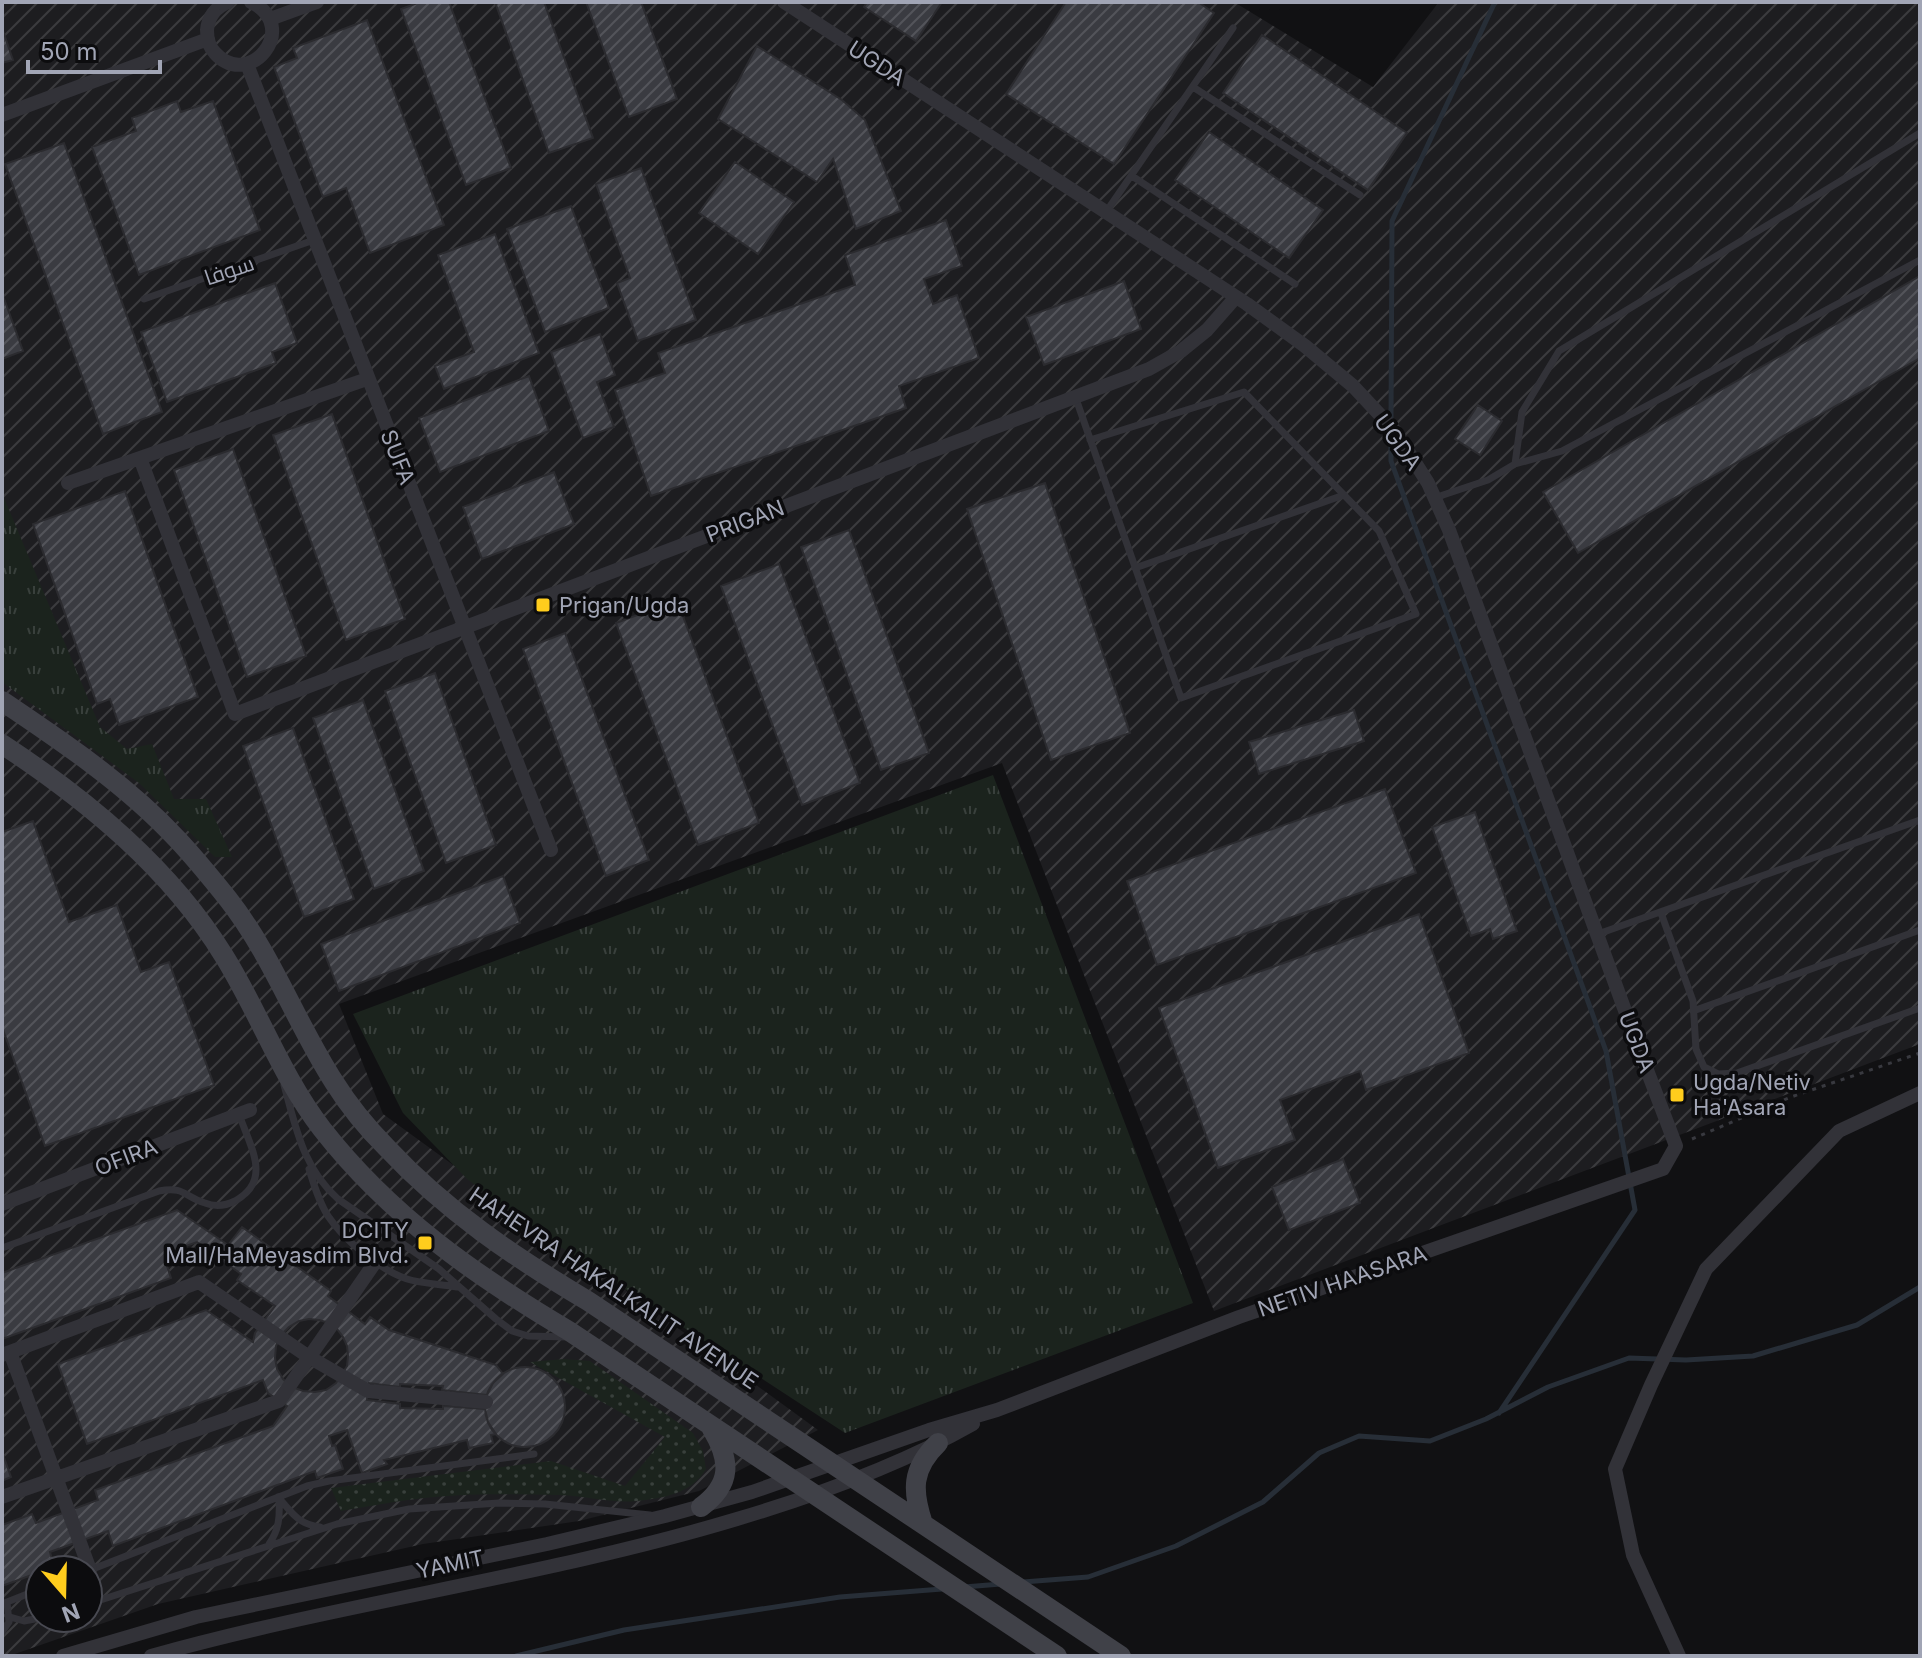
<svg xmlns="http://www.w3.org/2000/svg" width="1922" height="1658" viewBox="0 0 1922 1658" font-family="Inter,Cairo,sans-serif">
<defs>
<pattern id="industrial-furrows" width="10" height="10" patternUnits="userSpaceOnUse" patternTransform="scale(2)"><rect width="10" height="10" fill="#1d1d20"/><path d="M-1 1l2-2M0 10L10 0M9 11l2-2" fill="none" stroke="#3b3b3e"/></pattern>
<pattern id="grass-tufts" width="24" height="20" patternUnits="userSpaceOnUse" patternTransform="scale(2)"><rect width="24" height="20" fill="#1b231d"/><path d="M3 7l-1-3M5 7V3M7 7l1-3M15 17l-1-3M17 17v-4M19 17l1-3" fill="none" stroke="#39403c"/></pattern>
<pattern id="park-dots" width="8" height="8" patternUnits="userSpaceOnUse" patternTransform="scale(2)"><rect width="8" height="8" fill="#1b231d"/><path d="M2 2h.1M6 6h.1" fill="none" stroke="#39403c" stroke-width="1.8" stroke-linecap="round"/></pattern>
<pattern id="building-hatch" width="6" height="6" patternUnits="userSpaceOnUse" patternTransform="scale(2)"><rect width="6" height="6" fill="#3a3b41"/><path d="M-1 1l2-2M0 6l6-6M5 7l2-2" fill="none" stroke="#53545a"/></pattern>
</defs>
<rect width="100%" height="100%" fill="#111113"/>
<!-- industrial -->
<path fill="url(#industrial-furrows)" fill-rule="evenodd" d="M2,2h1232l139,85 66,-85h481v1042l-706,267 -212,-548 -663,241 44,110 435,316 -119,61 -120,30 -156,23 -265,60 -149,52h-7zM40,1570h48v48h-48z"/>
<!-- grass -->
<path fill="url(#grass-tufts)" d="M2,493l98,234 27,22 25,-5 22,55h32l26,58h-17l-76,-74 -137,-101z
M993,775l200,528 -348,130 -306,-200 -72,-54 -64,-66 -50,-99z"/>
<!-- park -->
<path fill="url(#park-dots)" d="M564,1359l26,2 103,72 10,18 3,18c-15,25 -42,29 -69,32 -25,3 -55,-6 -80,-6 -49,-1 -100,-2 -149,5 -22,3 -44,7 -67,11l-10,-23 220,-27 74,25 40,-49 -135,-75z"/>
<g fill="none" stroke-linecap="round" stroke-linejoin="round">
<!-- stream -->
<path stroke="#272e37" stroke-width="5" d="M1391,422l1,-201 103,-219
M1391,432v29l215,590 29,159 -136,203
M1023,1582l65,-5 88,-31 87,-44 56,-49 40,-17 71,5 56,-22 62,-32 81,-29 57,2 67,-4 104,-31 63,-38
M964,1587l37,-3
M516,1656l108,-26 216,-33 102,-8"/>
</g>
<!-- building -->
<path fill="url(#building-hatch)" stroke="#2b2b2f" stroke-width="2" fill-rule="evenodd" d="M420,2h29l62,166 -45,17 -65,-176z
M495,2h49l49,136 -44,15z
M586,2h55l36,97 -48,18z
M867,2h75l-26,39 -52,-34z
M1066,2h132l16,11 -100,151 -108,-70z
M367,20l77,205 -74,28 -24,-65 -23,9 -49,-130 23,-9 -4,-10z
M2,28l11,32 -11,3z
M1262,35l145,98 -39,57 -145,-97z
M757,46l85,54 23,20 36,91 -45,18 -23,-70 -16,23 -99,-63z
M177,101l4,11 32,-11 47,129 -121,45 -47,-128 44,-16 -4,-13z
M1209,132l114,78 -34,48 -114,-78z
M64,143l98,269 -59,22 -98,-270z
M735,162l59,40 -36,52 -59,-41z
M641,168l55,152 -58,21 -21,-58 13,-5 -34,-94z
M571,206l38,102 -64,24 -38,-103z
M946,220l16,46 -38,13 9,25 24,-9 22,63 -80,28 7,22 -255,88 -36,-106 50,-17 -7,-20 197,-68 -10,-30z
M495,234l44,119 -95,36 -9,-23 39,-14 -36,-97z
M1920,276v82l-342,195 -35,-61z
M1124,281l17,48 -97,36 -18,-48z
M275,283l22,60 -25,9 4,11 -109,39 -26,-70z
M2,293l21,58 -21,8z
M600,334l15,41 -18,7 17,45 -31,11 -32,-86z
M529,376l20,55 -109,41 -21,-54z
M1478,405l24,16 -22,34 -25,-16z
M332,414l73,205 -59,21 -73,-205z
M233,449l73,207 -59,21 -73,-207z
M554,472l20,52 -92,35 -19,-52z
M1045,483l85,250 -79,27 -84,-251z
M125,491l73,206 -79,28 -9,-26 -13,5 -64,-180z
M849,530l80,223 -48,17 -80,-223z
M779,564l81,219 -58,22 -81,-219z
M677,600l82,223 -61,22 -82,-222z
M565,633l84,227 -43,16 -83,-227z
M435,673l61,172 -50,18 -61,-172z
M363,700l61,171 -50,18 -61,-171z
M1354,710l10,31 -105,33 -10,-32z
M293,728l61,171 -50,18 -61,-171z
M1385,789l31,84 -259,92 -30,-84z
M1475,812l42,119 -24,8 -3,-10 -19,7 -39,-109z
M33,821l36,101 48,-17 24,67 28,-10 45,123 -169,61 -43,-119v-195z
M503,876l17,47 -181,68 -18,-47z
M1419,914l50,139 -103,37 -6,-19 -80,29 15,40 -77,28 -59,-160z
M1343,1159l17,44 -71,27 -17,-43z
M177,1210l51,35 14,-18 89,64 -3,5 37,28 5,-7 19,13 107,35 7,9 -10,9 -6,12 -45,-5 1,-4 -43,-2v3l-31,-4 -2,17 33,4v4l43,1v-3l42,3 3,13 8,12 -5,1 2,8 -24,5 -2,-8 -83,20 3,4 -25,9 -15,-43 -18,6 3,10 3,-1 8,24 -26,9 -2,-7 -202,75 -5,-15 -58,21 4,15 -14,3v2l-38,14v-61l30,-11 4,9 62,-23 -3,-10 178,-64 14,-20 -19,-13 -5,-13 -176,64 -29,-80 148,-54 47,32 2,-9 20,-27 -38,-26 4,-6 -44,-32 -17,6 -13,18 4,12 -169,61v-66zM309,1319l10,1 10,3 8,6 6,8 4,9 1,10 -1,10 -11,17 -10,7 -11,2 -12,-1 -11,-4 -9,-8 -6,-10 -2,-11 1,-12 5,-11 8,-8 10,-6z
M485 1407a40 40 0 1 1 80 0a40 40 0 1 1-80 0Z
M2,1452l9,25 -9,4z"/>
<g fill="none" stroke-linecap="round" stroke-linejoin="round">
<!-- path -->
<path stroke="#38393f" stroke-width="3" stroke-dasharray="4 6" stroke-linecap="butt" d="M1692,1139l99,-42 129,-44"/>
<!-- lane -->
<path stroke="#323238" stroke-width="7" d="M1193,87l167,108
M1132,176l163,108
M1106,212l127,-184
M144,299l170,-59
M1075,396l106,302 235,-84 -37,-83 -135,-139 -154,48
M1515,464l47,-13 358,-191
M1434,498l54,-18 27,-16 7,-52 37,-61 361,-218
M1135,568l209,-73
M1661,913l32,88 3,48 8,18 14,7 19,-1 183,-65
M1598,934l322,-114
M1693,1011l227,-81
M284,1085c12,43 19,83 54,114l101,70 57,50 16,12 16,5 39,1
M309,1169c5,16 10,33 19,47 16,24 52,54 79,63 16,5 34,5 50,8
M2,1248l157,-57c26,-5 25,6 46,12 10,4 20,3 30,-2 38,-21 15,-54 4,-87
M278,1497c14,16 20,27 42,30
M269,1544c10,-14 11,-27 10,-45
M90,1570l217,-84 22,-5 205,-27
M2,1604l38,-15
M88,1604l249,-80 72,-15 90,-6 46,1 105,11
M10,1617l14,4 16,-3
M2,1632l7,-10 -2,-20"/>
<!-- street -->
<path stroke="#323238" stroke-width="14" d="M228,2c-12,5 -20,15 -21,28 0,8 2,17 8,23 34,38 87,-26 36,-51
M270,19l47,-17
M247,64c100,263 203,524 304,786
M2,115l206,-76
M140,458l95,256 914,-345 32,-18 26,-21 29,-33
M68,483l299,-104
M2,1204l248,-94
M10,1352l80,218
M2,1355l197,-73 110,75 59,34 118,11
M2,1497l277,-96 97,-140
M63,1656l133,-39 351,-73 118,-28 87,-24 177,-62 68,-20 242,-93 424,-148 13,-23 -34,-89 -193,-527 -21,-47 -33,-52 -42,-45 -48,-40 -58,-42 -463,-302
M151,1656c193,-54 393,-79 586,-137 81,-24 162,-53 236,-95
M1679,1656l-46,-101 -18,-86 36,-84 55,-116 133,-138 81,-38"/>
<!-- secondary -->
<path stroke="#404148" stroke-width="20" d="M2,701c61,41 125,84 175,138 18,19 35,40 51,60 44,56 68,124 106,183 15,24 33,46 53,66 59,63 127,109 201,153l533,355
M2,744c85,56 168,124 222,212 35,56 57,120 98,173 68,87 154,147 247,202l488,325
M701,1507c31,-23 30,-46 11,-78
M923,1524c-11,-33 -12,-55 15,-81"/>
</g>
<!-- markers -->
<g fill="#ffcd1d" stroke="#0c0c0e" stroke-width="3">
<rect x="535" y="597" width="16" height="16" rx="4"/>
<rect x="1669" y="1087" width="16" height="16" rx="4"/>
<rect x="417" y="1235" width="16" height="16" rx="4"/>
</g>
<g text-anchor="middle" stroke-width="7" stroke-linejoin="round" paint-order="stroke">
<!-- street labels -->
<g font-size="22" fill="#a1a5b5" stroke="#0c0c0e">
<text transform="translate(877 63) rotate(33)" y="8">UGDA</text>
<text transform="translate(229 270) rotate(-19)" y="8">سوفا</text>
<text transform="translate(1398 442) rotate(54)" y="8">UGDA</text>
<text transform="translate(398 457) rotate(68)" y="8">SUFA</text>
<text transform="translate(745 521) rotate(-21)" y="8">PRIGAN</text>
<text transform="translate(1637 1042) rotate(69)" y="8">UGDA</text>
<text transform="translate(126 1157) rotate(-21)" y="8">OFIRA</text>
<text transform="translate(1342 1281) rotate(-19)" y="8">NETIV HAASARA</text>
<text transform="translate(614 1288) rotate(34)" y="8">HAHEVRA HAKALKALIT AVENUE</text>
<text transform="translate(450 1564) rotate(-12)" y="8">YAMIT</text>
</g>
<!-- poi labels -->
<g font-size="22" fill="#a1a5b5" stroke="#0c0c0e" text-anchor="start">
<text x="559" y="613">Prigan/Ugda</text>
<text x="1693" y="1090">Ugda/Netiv<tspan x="1693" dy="25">Ha'Asara</tspan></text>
<text x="409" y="1238" text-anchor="end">DCITY<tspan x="409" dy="25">Mall/HaMeyasdim Blvd.</tspan></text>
</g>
</g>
<!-- border -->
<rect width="1922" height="1658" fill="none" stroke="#a1a5b5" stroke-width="8"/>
<!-- north arrow -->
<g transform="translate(64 1594) rotate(160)"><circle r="38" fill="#0c0c0e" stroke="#484951" stroke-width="2"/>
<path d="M0-6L14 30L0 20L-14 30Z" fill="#ffcd1d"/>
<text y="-12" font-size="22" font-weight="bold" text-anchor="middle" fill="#a1a5b5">N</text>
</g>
<!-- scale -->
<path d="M28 60v12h132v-12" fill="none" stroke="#a1a5b5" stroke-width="4"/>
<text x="40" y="60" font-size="24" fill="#a1a5b5" stroke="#0c0c0e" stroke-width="6" paint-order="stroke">50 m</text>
</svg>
